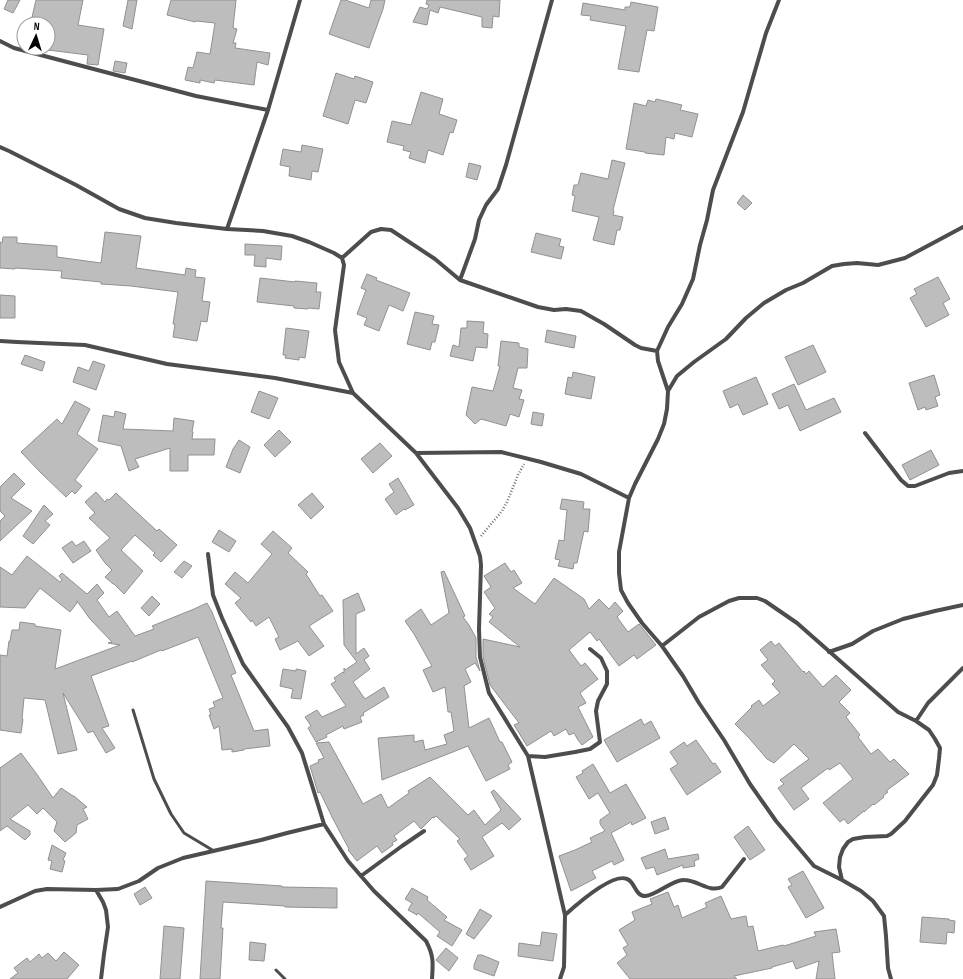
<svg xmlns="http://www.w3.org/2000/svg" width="963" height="979" viewBox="0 0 963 979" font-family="'Sofia Sans Condensed',sans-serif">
<rect width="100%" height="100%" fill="#fff"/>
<!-- building -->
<path fill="#bdbdbd" stroke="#919191" d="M8,0h12l-7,13 -9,-4z
M36,0h47l-5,25 26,4 -6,36 -11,-1 1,-9 -40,-5v-27h-2v-3l-14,-3z
M128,0h9l-5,29 -9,-3z
M171,0h65l-3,28 4,1 -4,14h3l-1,5 35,5 -2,12 -11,-3 -3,23 -39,-5 -1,3 -14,-3v3l-15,-3 3,-13 5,1 4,-16 13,2 5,-31 -19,-2 -1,1 -28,-7z
M341,0h4l24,8 2,-8h14l-2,9 -14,39 -40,-14z
M427,0h73l-1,17 -6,-1 -1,12 -10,-1v-10l-42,-10 -2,6 -8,-3 -3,15 -14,-3 7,-15 7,2 2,-4 -3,-1z
M631,2l27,5 -4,24 -7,-1 -8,42 -21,-3 8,-43 -36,-6 1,-4 -10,-1 2,-12 42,7v-3h5z
M115,61l12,2 -2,10 -12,-2z
M336,73l18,6 1,-3 18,6 -7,21 -11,-3 -7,24 -25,-8z
M421,92l22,7 -4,15 18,6 -4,13 -3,-1 -7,23 -15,-5 -3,13 -16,-5 2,-6 -8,-2 1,-4 -17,-4 5,-21 19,4z
M656,99l26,6 -2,5 18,4 -6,23 -17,-4 -1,6 -8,-2 -2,18 -19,-2v-1l-19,-3 8,-46 12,3 2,-6 7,2z
M302,145l21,4 -5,23 -6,-1 -1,9 -22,-4 1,-9 -10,-2 3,-16 18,3z
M612,160l13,3 -12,47 1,1 -1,4 10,2 -3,13h-3l-3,15 -21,-5 6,-23 -27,-6 3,-15 -3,-1 2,-10h4l3,-12 27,6z
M469,163l12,3 -4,14 -11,-3z
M743,195l9,8 -7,7 -8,-7z
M105,232l36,4 -5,32 49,7 1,-7 10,2 -1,7 10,1 -3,23 8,1 -3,20 -6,-1 -4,20 -24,-4 2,-13h-2l5,-32 -47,-6 -30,-2v-2l-40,-4 1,-7 -47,-3v1l-15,-1v-26l2,1 1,-6h14v6l40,3v11l44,6z
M536,233l25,6 -2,7 5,1 -3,12 -30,-7z
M245,244l37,2 -1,14 -15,-2v9l-12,-1 1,-11h-10z
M367,274l10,4 -1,2 34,13 -7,18 -14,-6 -10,26 -15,-6 3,-7 -10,-4 9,-24 -5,-2z
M938,277l12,22 -7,4 6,12 -23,12 -16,-29 7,-4 -3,-5z
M260,278l35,4v-1l22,2 -1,9h5l-2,17 -11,-1v1l-14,-1v-2l-37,-4z
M0,295l15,1v22h-15z
M415,312l19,4 -2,8 7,1 -4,17h-3l-2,8 -23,-6z
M467,321l17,1 -1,11 5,1 -1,14 -11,-1 -3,14 -23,-5 3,-11 6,2 2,-19h6z
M286,328l23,3 -4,27 -6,-1v3l-14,-2 1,-3h-3z
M547,330l29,6 -2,12 -29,-6z
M501,341l18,2v4l9,2 -1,19h-9l-5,20 9,2 -3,9 5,1 -5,17 -9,-3 -4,12 -25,-7 -6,5 -9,-9 6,-28 21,4 7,-25h-2z
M813,345l13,27 -28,13 -13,-28z
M25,355l20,7 -3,9 -21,-7z
M93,361l12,4 -9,25 -23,-8 5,-15 11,4z
M573,372l22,5 -4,22 -26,-5 3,-17 4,1z
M934,375l6,20 -5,2 3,9 -12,4 -1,-3 -7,3 -9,-27z
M756,377l12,27 -25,11 -5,-11 -8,4 -7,-17z
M794,384l12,26 28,-12 7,14 -41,19 -12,-26 -9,4 -7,-15z
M259,391l19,7 -9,21 -18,-7z
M75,401l15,8 -13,25 21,15 -23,31 7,6 -7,8 -3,-3 -6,6 -26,-25 -19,-20 36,-33 5,5z
M115,411l11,3 -3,15 50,2 1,-13 20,3 -2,11h1l-1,7h23l-1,16h-26v16h-18v-23l-35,11 4,8 -10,4 -8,-25 -23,-5 5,-26 11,2z
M533,412l11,2 -2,12 -11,-2z
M279,430l12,12 -16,15 -11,-12z
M239,440l11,7 -10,26 -14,-6 7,-18z
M380,443l12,13 -19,17 -12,-14z
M931,450l8,15 -29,15 -8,-15z
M14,473l11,11 -14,14 21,13 -32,30v-20l5,-5 -5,-5v-24z
M398,478l16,27 -9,5 -1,-1 -8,6 -11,-16 9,-7 -5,-8z
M96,492l9,10 2,-3 2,1 7,-7 41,38 2,-2 18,16 -16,17 -8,-7 2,-2 -20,-18 -14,15 22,21 -19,23 -10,-10h-1l-8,-7 7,-7 -7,-7 -9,-13 14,-12 -21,-20 6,-5 -10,-11z
M312,493l12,14 -13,12 -13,-14z
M562,499l22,3 -1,7h7l-2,23 -4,-1 -7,32h-3l-1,6 -15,-3 2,-6 -5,-1 4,-19 5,1 3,-31 -7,-1z
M44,505l9,9 -8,7 5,4 -17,19 -10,-8z
M219,530l17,11 -7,11 -17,-10z
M273,531l19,17 -4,5 20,19 -2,2 14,22 2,-1 11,16 -24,15 15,20 -15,10 -11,-15 -18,9 -5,-11 4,-2 -10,-20 -13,9 -4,-6 -1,2 -16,-19 6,-5 -16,-14 10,-12 13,11 24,-29 -11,-10z
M72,541l4,5 8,-5 7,10 -18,12 -11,-15z
M27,556l33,26 2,-2 -3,-4 3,-3 25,21 10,-10 7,9 -7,7 12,17 8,-6 18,25 19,-7 -2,-3 42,-17 13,-6 5,9 24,61 -5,2 23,56 14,-2 2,17 -26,3v1l-12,2v-3l-10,1 -3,-24 -5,3 -5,-14h2l-2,-6 6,-2 -2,-5 10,-4 -25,-61 -36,14 -1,-1 -29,12v-1l-41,15 18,50 -7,2 13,20 -9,5 -13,-22 -5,2 -25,-40 14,57 -19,4 -13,-54 -21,-2 -2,21h1l-2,14 -21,-3v-75l7,1 2,-15h1l2,-11h7l1,-8 15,2v2l26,4 -6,39 65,-24 -12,-2 4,-1 -22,-23 -13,-18v2l-7,9 -30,-24 -15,20 -25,-1v-40l12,8z
M184,561l8,5 -10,12 -8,-6z
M505,563l6,9 3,-2 8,13 -9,5 22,16 19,-26 30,21 5,10 10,-10 10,10 6,-7 8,9 -6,6 11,15 11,-8 17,21 -19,14 -3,-4 -15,11 -20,-27 -2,2 -7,-9 -21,18 12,16 4,-3 13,16 -18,14 6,10 -8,4 15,30 -11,8 -4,-5 -4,-7 -5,2 -3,-6 -12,7 -3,-5 -24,15 -13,-21 5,-2 -29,-38 -7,-28v-18l37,8 -31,-25 4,-5 -4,-3 6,-6 -11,-16 7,-5 -7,-11z
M444,571l21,45 -2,1 6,8 7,13v19l4,14 -5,-8 -10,6 6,13 -7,4 5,42 20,-10 11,24h2l10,20 -4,3 2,4 -24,12 -18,-35 -86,34 -4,-42 36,-3v7l9,-2 2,10 22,-6 -3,-9 10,-4 -3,-19h-3l-3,-25 -12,5 -10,-22 9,-4 -18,-32 -9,-13 16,-12 10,16 18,-12 -8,-41z
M358,593l7,17 -9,4v40l8,-6 5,8 -5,4 6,9 -17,13 12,17 19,-12 5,10 -26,16 1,2 -4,2 2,5 -18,7 -1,-3 -17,9 1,2 -11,5 -8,-14 3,-2 -6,-9 12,-7 5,7 24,-11 -15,-22 5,-3 -2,-3 9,-6 1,1v-5l1,2 12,-8 -13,-17 -1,-45z
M152,596l8,8 -11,12 -8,-8z
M771,641l4,5 4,-3 24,29 1,-1 2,3 3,-3 14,16 13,-12 15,15 -12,12 11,11 -4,4 14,18 -2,2 13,17 7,-5 12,13 4,-3 15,15 -23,17 2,1 -5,4 1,1 -10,8 -1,-1 -9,8v-1l-16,13 -4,-5 -4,3 -17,-19 30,-24 -13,-16 -11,7 -1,-2 -27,20 8,11 -15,11 -16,-22 6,-4 -4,-4 29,-21 -15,-15 -20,19 -7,-4 -18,-21 -14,-14 17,-17 -1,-1 8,-6 4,6 17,-13 -8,-9 3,-3 -14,-16 7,-5 -8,-10z
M283,669l13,2v-2l10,2 -5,28 -10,-1 2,-9 -13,-3z
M641,719l3,6 7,-4 9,17 -43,24 -13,-22z
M696,740l17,24 2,-1 6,9 -34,23 -17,-26 8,-5 -8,-12 14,-10 3,4z
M329,742l34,62 18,-10 7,14 21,-15 -1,-2 22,-14 38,38 6,-5 11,15 16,-15 -10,-18 3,-2 27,29 -12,11 -7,-7 -20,14 12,19 -23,14 -7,-11 4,-3 -11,-15 3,-2 -24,-23 -2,2 -1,-1 -12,12 -7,-8 -20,15 3,4 -5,3 1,2 -11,8 -5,-7 -20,15 -9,-11 1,-1 -16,-30 -13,-27 -2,1 -8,-27 9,-4 -1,-2 6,-2 -8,-15z
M21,753l15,20 17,25 8,-10 12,8h1l13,11 -4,2 5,10 -11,6 -1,8 -11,9 -11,-11 3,-9 -14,-14 -6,6 -9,-9 -18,14 20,12v4l-5,5 -18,-14 -7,5v-63z
M593,764l17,29 16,-9 20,34 -14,7 -1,-3 -20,11 13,27 -10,5 -2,-4 -20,10 4,7 -25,13 -12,-35 16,-6 17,-8 -2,-4 15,-7 -5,-7v-4l10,-7 -12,-20 -9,6 -13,-22 7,-4 -1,-2z
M665,817l4,12 -14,5 -4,-12z
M748,826l17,24 -15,10 -16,-23z
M52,845l14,8 -3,7 2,1 -3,11 -12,-3 2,-8 -4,-1z
M665,849l3,10 30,-5 1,5 -5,2 1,5 -12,2v-3l-26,10 -3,-8 -8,2 -5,-11z
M803,871l21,37 -18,10 -18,-31 4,-2 -4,-6z
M206,881l76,5v1l55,1v20l-52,-1v-1l-62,-4 -2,26h2l-3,51h-20z
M145,887l7,11 -12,7 -6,-11z
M412,888l16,9 -1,3 20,17 -3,3 18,10 -10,16 -15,-10 3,-4 -22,-19 -1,2 -9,-5 4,-7 -7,-4z
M668,892l6,15 4,-2 4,13 25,-11 -2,-4 16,-7 10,23 15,-3 2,11 5,-1 5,25 25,-6 1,1 32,-10 -2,-4 22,-3 4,23 -8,1 3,26h-19l3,-18 -23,8 -3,-8 -21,6v1l-38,8 3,3h-107l-13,-16 10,-8 -4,-7 5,-3 -9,-15 16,-10 -3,-8 20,-8 -2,-5z
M480,909l12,7 -18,23 -8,-5z
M922,917l27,2v1l6,1 -1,12 -7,-1 -1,12 -26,-2z
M164,926l20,2 -4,51h-20z
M542,932l15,2 -4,27 -35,-5 1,-13 21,3z
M250,942l16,2 -2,17 -15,-1z
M446,948l12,10 -9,13 -13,-11z
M64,952l15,13 -12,14h-57l8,-6 -4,-5 13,-10 3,4 9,-8 3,4 6,-5 8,8z
M478,955h4l17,7 -5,14 -20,-7v-4z"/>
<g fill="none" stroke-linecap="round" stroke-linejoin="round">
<!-- path -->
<path stroke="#6f6f6f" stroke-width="2.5" stroke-dasharray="1 2" stroke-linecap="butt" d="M481,536l21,-25 5,-9 11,-27 6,-11"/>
<!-- service -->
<path stroke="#4d4d4d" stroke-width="3" d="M133,710l21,69 17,35 13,19 30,18
M276,970l9,9"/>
<!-- minor -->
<path stroke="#4d4d4d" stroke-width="4" d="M779,0l-13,33 -23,79 -30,78 -6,30 -7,25 -7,34 -11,25 -14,23 -11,24 1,10 10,30 -1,18 -3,15 -6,15 -23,45 -6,14 -10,54v21l2,17 7,13 14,20 20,23 21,30 16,27 25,37 26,44 26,37 38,45 28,14 19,11 12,10 11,15 2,20 2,32 3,11
M0,41l14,7 182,48 72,14
M0,147l9,4 67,34 43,24 26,9 31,5 51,6 36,2 29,5 17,6 25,11 8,5 2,7 -9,65 4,32 14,31 63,60 42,55 12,20 10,28 1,9 -2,64 1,28 9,36 39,63 37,159 -1,52 -4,12
M227,229l41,-119 32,-110
M342,258l29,-26 10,-3 10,1 44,29 25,21 78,27 16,3 12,-1 15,2 23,13 31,21 6,3 16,3
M460,280l15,-41 4,-19 7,-15 12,-16 8,-24 46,-165
M0,341l17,1 68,3 82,19 108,14 78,15
M668,391l9,-15 17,-14 32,-23 20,-21 18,-15 22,-13 17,-7 29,-17 12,-2 13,-1 21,2 27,-7 58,-31
M865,433l36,47 7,6h7l34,-13 14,-2
M416,453l85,-1 40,10 40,12 48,24
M208,554l5,41 9,23 21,46 45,63 14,26 22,71 24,37 26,30 52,50c8,15 7,22 6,38
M662,646l37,-29 30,-16 10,-3h18l8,3 32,22 101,89 18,9 13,9 6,9 5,9 -1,11 -2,16 -4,10 -11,14 -17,22 -14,13 -4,2 -22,1 -12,2 -5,3 -5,7 -3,8 -1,10 3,13
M829,652l23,-8 21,-13 30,-12 32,-8 28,-6
M916,721l12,-18 35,-35
M528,756l17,1 30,-5 15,-3 10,-7 -4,-31 2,-10 9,-17v-13l-6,-13 -11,-9
M361,876l41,-30 22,-15
M96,890l7,12 3,8 2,17 -4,27 -3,25
M0,907l35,-16 12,-2 49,1 22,-1 21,-8 19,-13 25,-10 78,-18 26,-7 37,-9
M565,915c10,-9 50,-45 64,-35 6,4 7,16 16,16 11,0 28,-17 39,-16 14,0 25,13 38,7l22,-28"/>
</g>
<!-- north arrow -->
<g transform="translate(36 36) rotate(4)"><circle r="19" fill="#ffffff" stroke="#999999"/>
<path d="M0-3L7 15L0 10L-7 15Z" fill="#000000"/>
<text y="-6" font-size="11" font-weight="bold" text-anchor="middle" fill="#000000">N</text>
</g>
</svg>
